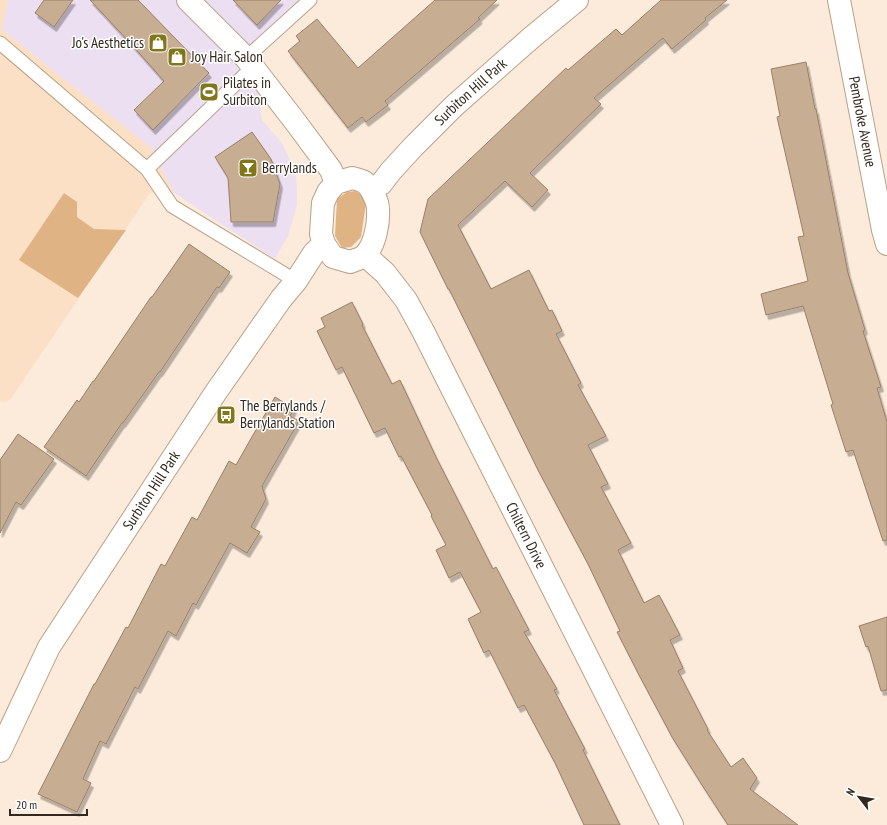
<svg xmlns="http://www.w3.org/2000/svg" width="887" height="825" viewBox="0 0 887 825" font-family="'PT Sans Narrow',sans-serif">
<defs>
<filter id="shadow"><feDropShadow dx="2.5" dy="4.5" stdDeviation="0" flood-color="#0004"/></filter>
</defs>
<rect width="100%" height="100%" fill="#fcebdb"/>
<!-- commercial -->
<path fill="#eddff2" d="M8,0h297l-54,48 11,72 20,23 13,27 2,17v18l-9,31 -13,23 -101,-66 -24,-46 -148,-117z"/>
<!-- built -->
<path fill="#fbe0c5" d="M0,0h8l-6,30 148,117 24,46 -8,-4 -16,4 -140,207 -6,2 -4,-1z"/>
<!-- green -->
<path fill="#dfb384" d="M356,191l7,6 3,7 -5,33 -10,10 -9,1 -7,-12 2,-37 10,-7z
M64,193l13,9v15l17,12 32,1 -48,68 -59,-38z"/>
<!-- building -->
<path fill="#c7ad92" stroke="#998066" filter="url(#shadow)" d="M44,0h29l-19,27 -19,-14z
M90,0h48l71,73 -56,57 -19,-20 30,-29 -32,-36z
M233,0h48l-24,25z
M435,0h62l-19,18 2,1 -95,82 3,4 -22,17 -4,-5 -14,11 -60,-77 12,-10 -4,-5 21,-17 41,49z
M661,0h66l-22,18 1,2 -34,29 -9,-11 -69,60 7,6 -71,69 18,17 -16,17 -27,-26 -47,44 33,64 38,-19 20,41 3,-1 10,21 -6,3 25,49 -3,2 28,51 -18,9 20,39 -7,3 30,56 -13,7 26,53 15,-8 21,40 -10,5 13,28 -5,3 30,58 -1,1 24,37 12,-9 14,20 -7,11 48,36h-70l-26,-40 -30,-48 -33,-62 -22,-43 3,-1 -32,-67 -50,-94 -89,-181h-1l-28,-57 8,-33 138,-131 2,2 48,-41 6,6z
M806,62l9,47h1l32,164 17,57 -2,1 18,56 -4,1 10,34v118l-4,1 -30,-91 -7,2 -15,-47 2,-1 -30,-98 -37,9 -5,-21 47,-13 -10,-44 6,-1 -27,-119 3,-1 -9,-47z
M252,132l19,27 9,25 -7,38h-42l-3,-44 -13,-21z
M189,244l41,28 -11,16 -2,-1 -57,85h-1l-36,51h-1l-36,53 -42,-29 33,-47 2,2 14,-21h1l57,-84h1z
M352,302l11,22 -1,1 30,59 8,-4 36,77 23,45 34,67 3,-2 33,63 -5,2 33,57 -3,1 31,59 -2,1 37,75h-36l-29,-62 -31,-58 -6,3 -29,-58 -5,3 -16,-34 13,-7 -21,-40 -11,6 -13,-28 10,-5 -15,-29 1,-1 -31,-59 -2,1 -14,-29 -11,5 -32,-66 -6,3 -19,-39 8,-4 -4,-9z
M275,397l19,12 -4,7 9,5 -37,65 4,13 -15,28 9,5 -13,21 -17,-10 -34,62 -3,-2 -17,33 -8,-5 -30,58 -3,-2 -29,57 -6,-3 -17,38 8,4 -14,29 -39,-18 56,-110h1l31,-57 2,1 33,-64 4,2 27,-49 5,3 32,-59 7,4 21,-37z
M18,434l36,25 -33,46 -5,-3 -16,31v-73z
M887,617v73l-6,1 -13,-45 -2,1 -7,-21z"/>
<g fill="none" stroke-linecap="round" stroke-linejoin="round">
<!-- lane casing -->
<g stroke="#baa186" stroke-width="15">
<path id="lane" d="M0,43l147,126 106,-102
M246,58l64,-58
M147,169l25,37 124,75"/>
</g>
<!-- street casing -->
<g stroke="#baa186" stroke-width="24">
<g id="street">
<path d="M188,0l58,58 51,66 34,46 5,13"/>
<path id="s1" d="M839,0l44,230 4,14"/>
<path id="s2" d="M366,256l19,17 21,27 17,31 249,494"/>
</g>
</g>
<!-- secondary casing -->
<g stroke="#baa186" stroke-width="24">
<g id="secondary">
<path d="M352,178c4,1 9,2 12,4 7,4 14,20 14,27 1,14 -3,35 -12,45 -3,4 -11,6 -16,8l-17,-5 -9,-13 -3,-10 2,-31 5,-11 8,-9z"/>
<path id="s3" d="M371,189l10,-5 10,-13 22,-24 41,-41 77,-68 46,-38"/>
<path id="s4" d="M0,751l49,-104 167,-255 65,-93 15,-18 18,-28 10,-9"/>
</g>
</g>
<!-- lane -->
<use href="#lane" stroke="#fff" stroke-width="13"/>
<!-- street -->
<use href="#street" stroke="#fff" stroke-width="22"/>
<!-- secondary -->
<use href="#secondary" stroke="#fff" stroke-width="22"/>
</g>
<!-- icons -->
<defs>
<g id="shop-square" transform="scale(1)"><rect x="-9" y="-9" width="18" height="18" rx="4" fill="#817619" stroke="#fff"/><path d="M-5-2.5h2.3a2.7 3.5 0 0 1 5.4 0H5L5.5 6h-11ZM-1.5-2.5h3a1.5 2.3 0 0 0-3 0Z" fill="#fff"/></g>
<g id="stadium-square" transform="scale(1)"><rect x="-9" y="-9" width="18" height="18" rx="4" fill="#817619" stroke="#fff"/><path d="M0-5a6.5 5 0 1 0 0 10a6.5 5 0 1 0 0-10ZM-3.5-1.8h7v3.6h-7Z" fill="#fff"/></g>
<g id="bar-square" transform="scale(1)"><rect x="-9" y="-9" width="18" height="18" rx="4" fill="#817619" stroke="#fff"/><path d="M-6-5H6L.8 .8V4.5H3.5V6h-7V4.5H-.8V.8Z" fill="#fff"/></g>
<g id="bus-square" transform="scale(1)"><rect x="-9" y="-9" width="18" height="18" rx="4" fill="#817619" stroke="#fff"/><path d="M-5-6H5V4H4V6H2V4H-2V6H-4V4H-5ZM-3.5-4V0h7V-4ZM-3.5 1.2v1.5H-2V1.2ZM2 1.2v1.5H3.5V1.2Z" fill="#fff"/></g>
</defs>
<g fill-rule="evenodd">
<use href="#shop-square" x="158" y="43"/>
<use href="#shop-square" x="177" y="57"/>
<use href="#stadium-square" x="209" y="92"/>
<use href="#bar-square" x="248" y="168"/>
<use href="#bus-square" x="226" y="415"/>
</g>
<g text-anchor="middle" stroke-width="3" stroke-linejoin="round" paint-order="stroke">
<!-- poi labels -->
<g font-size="15" fill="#32281d" stroke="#fff" text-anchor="start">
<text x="144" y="48" text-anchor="end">Jo's Aesthetics</text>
<text x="191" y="62">Joy Hair Salon</text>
<text x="223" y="88">Pilates in<tspan x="223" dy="17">Surbiton</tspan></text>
<text x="262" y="173">Berrylands</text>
<text x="240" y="411">The Berrylands /<tspan x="240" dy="17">Berrylands Station</tspan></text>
</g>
<!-- street labels -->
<g font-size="15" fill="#32281d" stroke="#fff">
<text dy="5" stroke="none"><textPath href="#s3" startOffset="140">Surbiton Hill Park</textPath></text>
<text dy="5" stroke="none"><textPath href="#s1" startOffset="124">Pembroke Avenue</textPath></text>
<text dy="5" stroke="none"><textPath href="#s4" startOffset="302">Surbiton Hill Park</textPath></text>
<text dy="5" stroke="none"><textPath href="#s2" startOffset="324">Chiltern Drive</textPath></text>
</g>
</g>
<!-- north arrow -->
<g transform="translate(859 797) rotate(301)" stroke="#ffffff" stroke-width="3" paint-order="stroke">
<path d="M0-3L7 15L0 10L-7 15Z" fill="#32281d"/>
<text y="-6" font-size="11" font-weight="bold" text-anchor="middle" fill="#32281d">N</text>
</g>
<!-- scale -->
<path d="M10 809v6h77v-6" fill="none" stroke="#32281d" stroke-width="2"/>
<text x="16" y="809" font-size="12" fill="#32281d" stroke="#ffffff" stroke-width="3" paint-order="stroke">20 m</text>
</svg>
